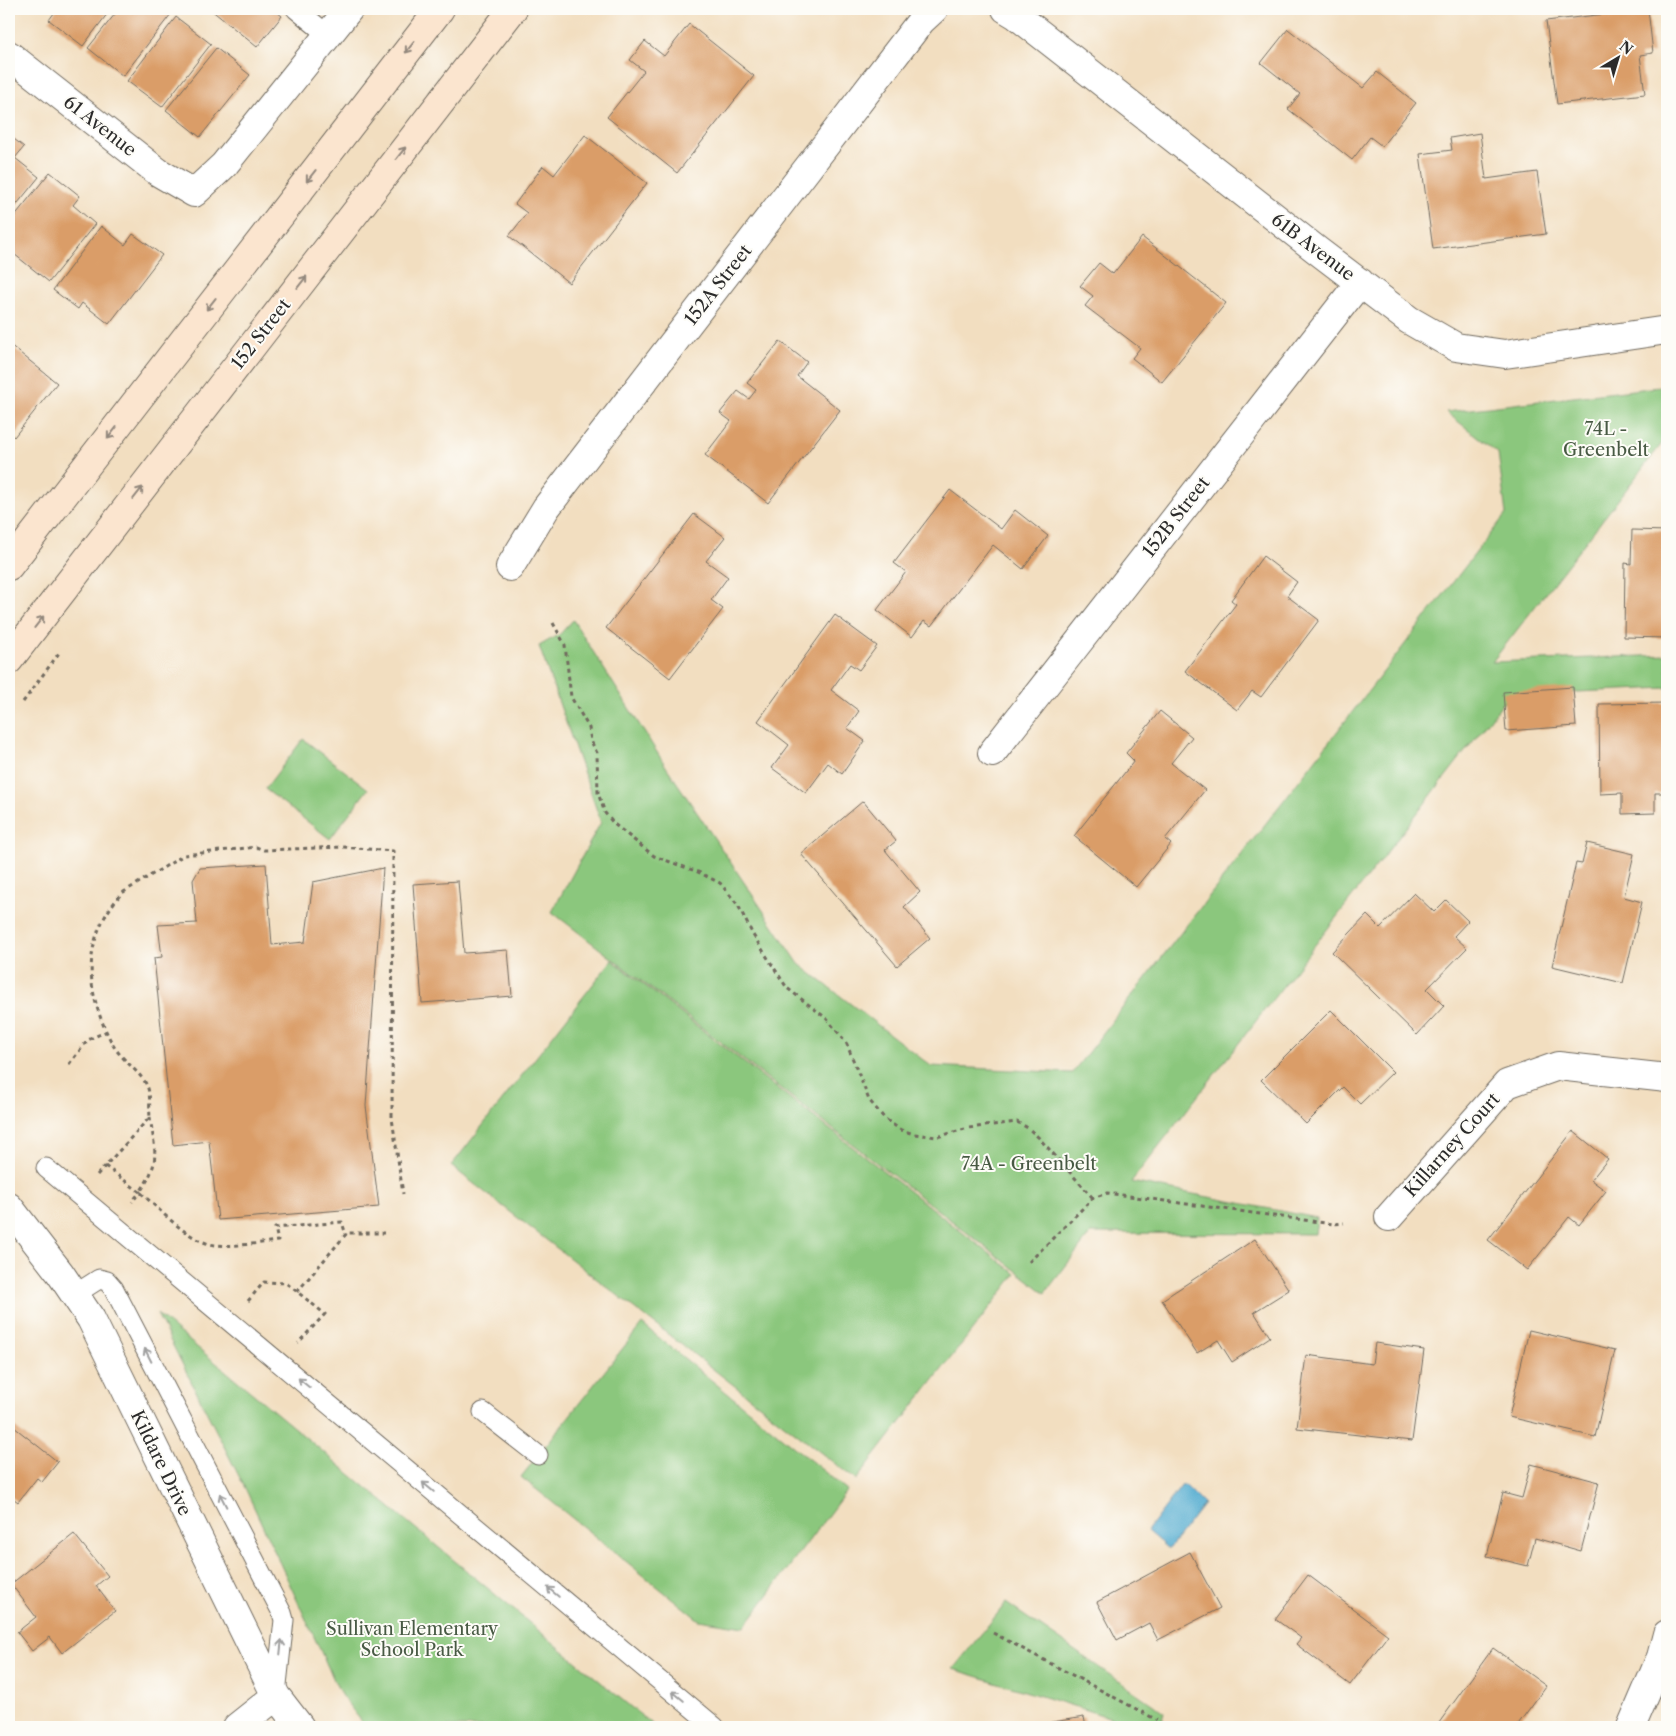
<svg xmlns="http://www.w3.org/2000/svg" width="1676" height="1736" viewBox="0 0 1676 1736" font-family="'Libre Caslon Text',serif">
<rect width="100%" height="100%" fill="#fdfcf7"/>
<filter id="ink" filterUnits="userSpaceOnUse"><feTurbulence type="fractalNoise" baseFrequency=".02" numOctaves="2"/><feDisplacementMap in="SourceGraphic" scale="10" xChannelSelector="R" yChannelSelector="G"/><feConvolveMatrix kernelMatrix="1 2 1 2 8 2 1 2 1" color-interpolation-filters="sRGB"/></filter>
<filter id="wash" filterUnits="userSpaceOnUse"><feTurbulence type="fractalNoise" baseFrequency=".0096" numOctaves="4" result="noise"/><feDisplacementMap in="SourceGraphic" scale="20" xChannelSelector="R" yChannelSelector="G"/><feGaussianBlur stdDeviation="1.12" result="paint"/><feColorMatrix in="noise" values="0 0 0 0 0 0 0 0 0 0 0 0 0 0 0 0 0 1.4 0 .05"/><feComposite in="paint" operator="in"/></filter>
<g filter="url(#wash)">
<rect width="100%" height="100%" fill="#f2dec0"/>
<!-- green -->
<path fill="#8bc77d" stroke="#5b7954" d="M1667,386v51l-175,225 175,-7v33l-158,7 -378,487 186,36 -2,16 -224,-1 -46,60 -493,-381 49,-90 -62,-176 21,-12 13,-14 94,148 132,196 132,102 141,7 434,-559 -8,-61 -52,-41z
M303,739l65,50 -38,50 -65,-50z
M612,960l404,314 -160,206 -405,-314z
M157,1314l498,413h-289l-25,-32 -95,-205z
M642,1324l205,166 -103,137 -45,-7 -178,-143z
M1006,1603l159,110 -4,14h-20l-188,-58z"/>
<!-- water -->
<path fill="#53acd0" stroke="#3f6c7e" d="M1182,1485h3l19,19 -34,44h-3l-20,-17z"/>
<g id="blocks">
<!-- building -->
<path fill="#da9d67" d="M57,9h54l-28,37 -34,-26z
M119,9h45l7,5 -48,62 -35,-28z
M210,9h63l9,7 -25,31z
M1648,9l5,44 -13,2 5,39 -88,10 -11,-83z
M176,17l35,27 -49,63 -35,-26z
M689,24l65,52 -77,97 -70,-56 37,-46 -14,-11 15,-19 19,15z
M1288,29l75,59 14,-16 39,31 -34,43 -12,-9 -18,23 -64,-51 12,-15 -39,-31z
M216,48l34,27 -50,62 -34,-27z
M1480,133l6,46 51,-7 9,62 -113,15 -13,-95 32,-4 -2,-12z
M9,135l15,12 -9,11 24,19 -30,37z
M585,135l62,48 -78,100 -60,-47 18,-23 -12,-9 28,-38 11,9z
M50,172l30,24 -7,9 22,19 -46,58 -40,-32v-27z
M101,226l24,19 8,-11 29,21 -53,69 -27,-21 -4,6 -25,-19z
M1142,237l84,66 -64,79 -30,-24 8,-10 -55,-42 8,-10 -13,-10 19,-23 14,11z
M780,341l27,21 -10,14 43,34 -72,93 -63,-48 26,-34 -11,-8 18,-22 11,8 7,-9 -9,-7z
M9,344l48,39 -43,54 -5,-5z
M950,490l51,39 14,-19 33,26 -25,33 -30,-24 -62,81 -7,-5 -12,16 -35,-27 29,-38 -12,-9z
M694,514l31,23 -19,24 22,16 -17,23 12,9 -53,69 -64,-50z
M1632,530l35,1v107l-43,-1 1,-74 6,1z
M1263,556l34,26 -10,14 32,24 -58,77 -9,-6 -15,19 -52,-39 51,-67 -5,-4z
M835,615l42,31 -18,24 -9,-6 -19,26 28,21 -12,17 18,13 -23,33 -14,-11 -22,30 -34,-25 17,-23 -31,-24z
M1573,687l3,39 -70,5 -3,-39z
M1667,703v90h-12v20l-33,1v-21l-22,1 -1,-90z
M1160,711l32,26 -21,26 34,27 -40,49 6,5 -35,43 -62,-51 60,-75 -8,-8z
M863,801l33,40 -11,9 35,42 -16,15 26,31 -33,28 -96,-112z
M1587,843l47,11 -10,43 18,5 -19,81 -71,-17 24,-103 6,1z
M266,864l6,81 33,-3 8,-60 70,-14 -17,238 13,101 -161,13 -9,-79 -36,4 -19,-187 8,-1 -4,-32 39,-2 -4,-43 7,-12z
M458,881l6,72 44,-3 4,46 -90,7 -9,-119z
M1414,893l20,19 12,-12 22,21 -14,15 13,12 -40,41 17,17 -27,29 -85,-83 35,-37 13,13z
M1331,1010l62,62 -33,32 -17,-17 -37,37 -45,-44z
M1573,1131l35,28 -17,21 15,11 -27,34 -10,-8 -42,53 -39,-30z
M1255,1239l34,51 -35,22 16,25 -38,25 -14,-22 -21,13 -35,-53z
M1529,1330l86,20 -20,87 -86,-20z
M1375,1343l49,7 -12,91 -115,-13 9,-73 66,9z
M9,1423l49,39 -16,20 -5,-4 -19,24 -9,-7z
M1531,1464l68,18 -18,69 -46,-13 -7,28 -41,-10 16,-63 19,5z
M74,1534l34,42 -12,10 19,25 -53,42 -12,-16 -18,14 -15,-19 19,-15 -25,-33z
M1190,1552l30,56 -62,32 -9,-17 -32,17 -20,-38z
M1308,1575l80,60 -38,50 -54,-41 5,-6 -26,-19z
M1493,1648l53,38 -30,41h-80z
M1084,1717l2,10h-58v-1z"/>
</g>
</g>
<g filter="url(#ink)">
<use href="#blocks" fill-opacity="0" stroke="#716a5f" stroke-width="1"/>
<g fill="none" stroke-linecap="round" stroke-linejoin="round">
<!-- lane casing -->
<g stroke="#716a5f" stroke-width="21">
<path id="lane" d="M296,9l33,27
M46,1168l669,559
M74,1295l25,-16 8,2 7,8 168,324 2,7 -8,74
M483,1412l55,43"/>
</g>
<!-- street casing -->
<g stroke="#716a5f" stroke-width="30">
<path id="street" d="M1006,9l10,6 302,236 91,69 47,27 49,7 162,-24
M9,55l149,117 36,21 30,-28 125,-156
M510,567l36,-59 375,-487 13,-12
M992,753l368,-471
M9,1207l51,66 31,46 185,377 24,31
M1389,1217l118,-133 51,-18 109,12
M237,1727l39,-31
M1631,1727l30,-70 6,-23"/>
</g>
<!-- secondary casing -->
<g stroke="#716a5f" stroke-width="30">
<path id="secondary" d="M9,566l431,-557
M9,660l504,-651"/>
</g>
<!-- path -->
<path stroke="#716a5f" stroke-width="3" stroke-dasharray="4 4" stroke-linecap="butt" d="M553,623l12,22 6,52 18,31 2,13 6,12 1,40 7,20 9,11 40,32 44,16 22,11 18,22 15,30 34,53 39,30 20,24 23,58 16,19 16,11 13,4 23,3 31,-9 49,-6 11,6 11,10 54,60
M23,702l36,-49
M69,1064l19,-24 19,-9
M150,1117c5,35 11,44 -10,75 19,17 49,50 75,53 21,2 43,-2 63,-4l-3,-13 67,-6 4,13
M105,1166l35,26 -8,10
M97,1175l53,-58c-1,-9 1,-23 -3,-31 -4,-11 -26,-27 -34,-41 -28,-52 -33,-105 9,-152l62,-38 72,-8 8,3 79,-3 50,4 -1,267 11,76
M1029,1262l64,-64 14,-5 226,31 11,-1
M297,1292l50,-59h37
M248,1301l16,-19 22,1 39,31 -27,29
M993,1633l164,87"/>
<!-- lane -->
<use href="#lane" stroke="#fff" stroke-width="19"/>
<!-- street -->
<use href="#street" stroke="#fff" stroke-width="28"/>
<!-- secondary -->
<use href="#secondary" stroke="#fbe5cf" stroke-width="28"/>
</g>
<!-- one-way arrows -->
<defs><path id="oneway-shaft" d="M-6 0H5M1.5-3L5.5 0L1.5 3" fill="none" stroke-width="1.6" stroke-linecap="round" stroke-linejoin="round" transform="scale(1.25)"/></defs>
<g stroke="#93887d">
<use href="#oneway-shaft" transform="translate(410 47) rotate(128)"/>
<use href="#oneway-shaft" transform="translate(401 153) rotate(-52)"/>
<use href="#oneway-shaft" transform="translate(311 176) rotate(128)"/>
<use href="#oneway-shaft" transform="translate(302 282) rotate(-52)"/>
<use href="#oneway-shaft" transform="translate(211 304) rotate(128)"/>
<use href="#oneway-shaft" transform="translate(112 433) rotate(128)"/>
<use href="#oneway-shaft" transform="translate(138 493) rotate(-52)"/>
<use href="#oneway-shaft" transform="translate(39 622) rotate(-52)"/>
</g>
<g stroke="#a0a0a0">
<use href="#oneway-shaft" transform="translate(148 1355) rotate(-117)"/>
<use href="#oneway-shaft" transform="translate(304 1383) rotate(-140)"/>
<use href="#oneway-shaft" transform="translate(428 1487) rotate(-140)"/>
<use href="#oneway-shaft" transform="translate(223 1500) rotate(-117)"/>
<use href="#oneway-shaft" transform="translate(553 1592) rotate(-140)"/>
<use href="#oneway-shaft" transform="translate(281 1647) rotate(-84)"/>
<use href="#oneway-shaft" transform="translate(678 1696) rotate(-140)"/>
</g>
</g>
<g text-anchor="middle" stroke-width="4" stroke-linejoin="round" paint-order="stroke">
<!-- street labels -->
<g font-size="18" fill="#2b2b2b" stroke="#fdfcf7">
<text transform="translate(100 126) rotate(38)" y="6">61 Avenue</text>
<text transform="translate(1313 247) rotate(37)" y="6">61B Avenue</text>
<text transform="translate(718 285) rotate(-52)" y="6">152A Street</text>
<text transform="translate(261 334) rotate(-52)" y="6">152 Street</text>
<text transform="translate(1176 517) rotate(-52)" y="6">152B Street</text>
<text transform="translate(1452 1145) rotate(-48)" y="6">Killarney Court</text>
<text transform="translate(161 1463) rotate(64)" y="6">Kildare Drive</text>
</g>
<!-- park labels -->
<g font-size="18" fill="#485a44" stroke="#fdfcf7">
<text x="1606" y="435">74L -<tspan x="1606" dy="21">Greenbelt</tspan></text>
<text x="1029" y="1170">74A - Greenbelt</text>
<text x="412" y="1635">Sullivan Elementary<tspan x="412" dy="21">School Park</tspan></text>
</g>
</g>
<!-- margin -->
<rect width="1676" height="1736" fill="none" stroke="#fdfcf7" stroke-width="30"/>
<!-- north arrow -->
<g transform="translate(1618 58) rotate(38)" stroke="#fdfcf7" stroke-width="4" paint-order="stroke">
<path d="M0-4L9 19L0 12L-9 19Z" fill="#2b2b2b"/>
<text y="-8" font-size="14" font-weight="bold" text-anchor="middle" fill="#2b2b2b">N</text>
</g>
</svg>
